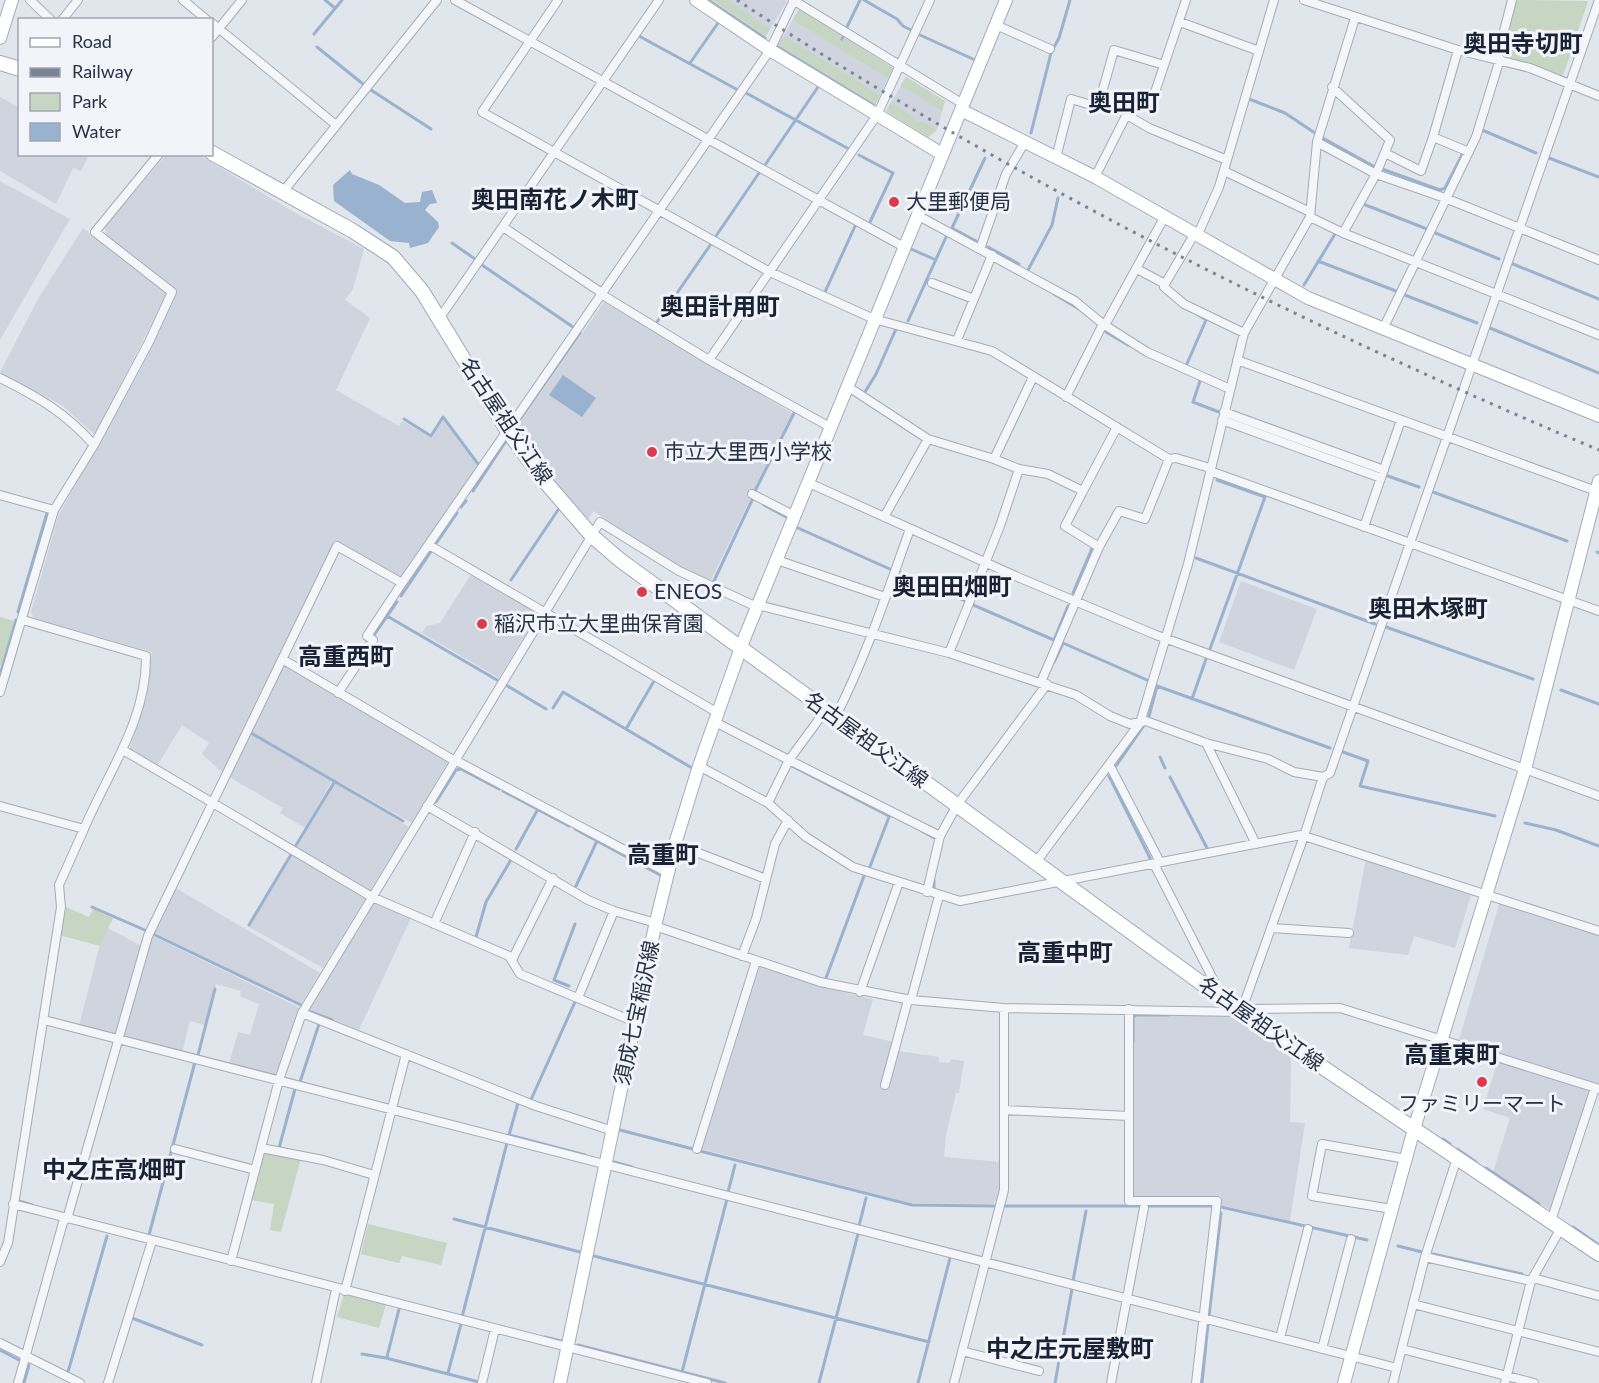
<svg xmlns="http://www.w3.org/2000/svg" width="1599" height="1383" viewBox="0 0 1599 1383" font-family="Lato,'Noto Sans JP',sans-serif">
<rect width="100%" height="100%" fill="#e1e5ec"/>
<!-- built -->
<path fill="#cfd4de" d="M712,0h73l2,1 -21,35z
M799,9l42,26 -1,2 4,3 2,-2 47,30 -18,37 -97,-60z
M906,77l39,24 -8,29 -9,7 -42,-26z
M0,97l19,10 1,47 69,1 -8,16 -8,-3 -17,36 -56,-33z
M166,155h33l93,56 72,38 -11,40 -8,11 25,18 -34,72 63,36 3,-5 30,17 11,-18 34,46 -77,113 -65,-37 -112,231 -21,-19 7,-11 -27,-18 -25,41 -28,-16 18,-54 5,-44 -118,-34 -3,-6 27,-96 83,-148 37,-77 -72,-56 -1,-8z
M0,181l70,38 -70,121z
M83,228l84,65 -72,142 -32,-29 -63,-34 38,-73z
M604,302l188,111 -83,171 -105,-62 1,-3 -11,-8 -6,8 -41,-46 -32,-43z
M472,573l67,39 -40,66 -77,-45 4,-7 14,-3z
M1241,581l76,28 -23,61 -75,-28z
M284,663l165,97 -37,63 -161,-91z
M249,734l83,47 -27,47 -25,-15 3,-5 -54,-31z
M335,783l74,44 -40,65 -73,-43z
M294,853l73,43 -44,72 -74,-41z
M1366,858l106,34 -17,56 -41,-12 -6,19 -59,-7z
M174,887l146,86 -19,31 -148,-72z
M1500,901l99,32v154l-141,-44z
M373,903l38,15 -52,112 -51,-20z
M108,928l35,19 -25,89 -39,-10 21,-82z
M151,935l149,73 -24,68 -47,-12 9,-32 12,3 9,-31 -19,-8 1,-5 -25,-7 -11,41 -15,-4 -8,31 -57,-14 -2,-4z
M760,966l65,22 48,11 -10,36 31,7 -2,8 47,7v5l11,1 1,-4 13,2 -5,32h-3l-10,42 -2,22 58,5 -1,28 -7,14 -83,-1 -209,-54z
M1137,1015l93,1 19,9 42,28 -1,69 15,1 -15,98 -69,-16v-9l-88,1 1,-179z
M1498,1060l90,29 2,4 -38,118 -59,-39 17,-54 -27,-9z"/>
<!-- green -->
<path fill="#c6d6c2" d="M712,0h15l43,29 -4,7z
M1516,0l72,1 -25,75 -57,-20 -4,-4z
M799,9l42,26 -1,2 4,3 2,-2 47,30 -5,10 -95,-58z
M784,36l96,59 -5,10 -97,-60z
M906,77l39,24 -3,10 -41,-26z
M891,102l29,21 2,-2 15,9 -9,7 -42,-26z
M0,617l14,4 -13,45 -1,-1z
M64,906l25,11 4,-8 20,9 -13,28 -41,-11z
M265,1151l36,7 -20,74 -11,-2 4,-26 -23,-4z
M368,1224l79,19 -6,22 -39,-9 -3,7 -38,-9z
M344,1294l42,10 -7,24 -42,-11z"/>
<!-- water -->
<path fill="#99b2cf" d="M350,170l2,4 27,11 26,18 15,-1 2,-10 10,-2 5,13 -7,1 -5,6 13,12 1,5 -11,16 -18,5 -1,-5 -19,-2 -56,-40 -1,-16z
M563,375l33,23 -14,19 -33,-22z"/>
<g fill="none" stroke-linecap="round" stroke-linejoin="round">
<!-- stream -->
<path stroke="#99b2cf" stroke-width="3" d="M325,0l10,8
M708,0l57,38
M864,0l33,19 6,7 10,5
M847,27l13,-27
M314,34l28,-34
M920,35l55,25
M639,36l97,53
M842,39l1,-2
M317,47l46,37
M778,47l95,58
M690,63l28,-40
M371,90l60,39
M746,93l103,56
M1249,99l36,14 30,20
M1481,132l1,-2 54,23
M1031,133l20,-80 8,-15 11,-38
M1321,137l54,30
M859,155l34,18 -23,49
M1549,158l50,19
M765,165l53,-78
M1382,169l58,21 5,-2 18,-35
M1363,204l64,25
M1433,232l66,27
M716,236l43,-63
M976,241l-24,-13 33,-70
M452,243l23,16
M988,247l31,17
M911,249l25,11
M1318,261l78,30
M1513,264l86,35
M482,265l91,62
M1028,270l24,-45 6,-27
M1304,285l31,-51
M825,292l31,-68
M1054,294l25,15
M1402,294l75,29
M908,321l39,-86
M657,322l54,-78
M1490,328l109,45
M1106,332l22,13
M1186,366l20,-46 -9,-6
M1199,378l1,3 -7,21 26,10
M865,392l11,-18 20,-45
M404,419l27,17 12,-19 35,47
M514,428l66,-95
M1317,450l63,23
M1385,475l34,12
M473,491l33,-50
M755,491l39,-78
M1433,492l134,49
M764,505l24,13
M461,507l5,-6
M798,528l94,42
M435,545l22,-32
M1597,552l2,1
M1196,558l179,66
M899,572l66,29
M511,580l47,-70
M713,583l40,-85
M1073,593l20,-47
M401,596l31,-46
M971,604l83,36 14,-34
M18,612l29,-99
M387,616l110,64
M1386,627l147,52
M374,635l23,-33
M1210,649l55,-152 -48,-17
M1054,662l9,-19 84,37
M0,675l16,-55
M506,685l40,24
M1561,690l38,14
M1192,699l14,-40
M553,708l10,-16 129,76
M1149,716l8,-30 173,62
M626,729l28,-48
M251,733l152,88
M1343,752l25,9 -8,25 135,30
M1160,757l5,11
M792,766l97,50 3,-1
M1116,766l29,-42
M1109,776l41,82
M1170,777l38,73
M503,791l66,35
M436,802l20,-32 5,-1 38,20
M1525,823l31,7 43,16
M575,829l85,46
M922,831l14,8
M295,847l40,-66
M516,849l22,-40
M869,869l20,-52
M576,886l21,-45
M934,888v-8
M92,907l55,24
M249,925l43,-72
M153,934l148,71
M476,937l10,-35 26,-44
M826,978l38,-102
M569,986l-15,-6 21,-56
M311,1012l21,8
M1133,1041v-24l3,-2h32
M198,1055l17,-66
M300,1082l19,-58
M530,1102l45,-100
M518,1103l-9,32 76,20
M620,1130l73,19
M1443,1139l7,5
M279,1148l16,-59
M1457,1149l19,13
M700,1151l212,54 82,1
M614,1162l18,5
M1486,1168l53,36
M728,1192l7,-27
M16,1200l16,5
M1005,1206h207
M1221,1207l146,33
M454,1219l126,33
M859,1226l7,-28
M1573,1227l26,18
M149,1235l46,-173
M1398,1246l24,6
M1433,1254l89,20
M594,1256l335,86
M1073,1281l13,-70
M1209,1316l12,-103
M462,1317l45,-174
M132,1318l70,27
M545,1337l16,4
M578,1345l147,38
M0,1350l19,10
M362,1354l24,4 93,24
M387,1357l12,-48
M68,1372l39,-136
M682,1372l45,-173
M448,1373l13,-49
M24,1383l5,-18
M819,1383l39,-149
M918,1383l32,-125
M1055,1383l17,-94
M1202,1383l6,-59"/>
<!-- street casing -->
<g stroke="#a5acb7" stroke-width="10">
<path id="street" d="M30,0l21,20
M183,0l24,20
M455,0l449,247
M558,0l-76,112 288,160 104,47 118,32 177,108 7,-1 34,10
M793,0l170,104
M1304,0l154,50 72,18 69,28
M1355,18l-38,124 59,32 69,24 154,62
M62,20l16,-20
M1180,22l79,29
M212,23l124,102
M996,25l54,24
M212,37l30,-37
M1497,58l15,-58
M1332,87l58,53 -14,34 -33,59
M1127,115l22,13 78,32
M1433,137l25,-87
M1317,142l-7,75 33,16 256,102
M1385,153l36,18 12,-34 36,15
M1056,158l15,-59 27,8 16,-57 50,15
M1224,171l86,41
M1095,177l38,-75 18,2 35,-104
M282,193l155,-193
M917,215l158,86 28,23 44,28 83,37
M503,227l99,66
M1198,234l21,-47 55,-187
M980,249l26,-75 19,-32
M1137,269l28,15 -1,3 20,17 60,29
M932,283l42,16
M1165,284l30,-51
M601,294l108,66 121,67
M439,319l220,-319
M1105,325l60,-109
M1383,329l93,-192 24,-78
M957,340l35,-85
M709,360l168,-245 53,-115
M1237,360l362,132
M0,378c38,19 66,35 94,67l-40,65 -54,182
M847,386l81,53 66,20 39,-82
M1066,397l37,-73
M1224,412l160,58
M1222,420l159,58
M94,445l55,-103 23,-50 -77,-60 64,-78
M1019,469l29,5 35,17 34,-64
M1210,471l389,140
M809,483l211,95 136,57 443,161
M752,494l43,22
M0,495l54,15
M884,517l44,-78
M1364,527l37,-107
M429,545l289,168
M1099,547l20,-36 26,8 24,-60
M777,560l108,37
M758,605l191,48 127,42 34,21 20,8 16,-3 60,22 62,16 26,13 29,5 7,-4 269,-773
M949,653l51,-127 19,-57 -25,-10
M282,659l173,102
M1041,682l58,-135 -34,-21 18,-35
M338,693l35,-53 -6,-4 35,-53
M835,718c31,-61 52,-125 75,-189
M715,722l74,38 36,-49
M1206,743l50,101
M123,750l249,147 137,59 11,18 115,48
M455,760l213,113
M699,766l69,37 38,34 47,30 107,34 341,-66 298,96
M1110,766l50,96
M768,803l21,-43 151,76
M0,806l84,23c24,-57 63,-109 62,-173l-123,-36
M427,806l161,94 26,11 42,12
M675,844l91,35
M1036,862l104,-139 48,-159 56,-231 66,-116
M1154,864l62,121 -4,6
M927,892l13,-56 17,-31 90,-121
M434,924l41,-92
M655,926l165,56 91,18 93,8 237,4 10,-3 89,-1 259,81
M1271,928l78,5
M742,956l14,-37 19,-75 13,-24
M512,960l41,-82
M860,992l39,-110
M578,998l36,-87
M911,1000l28,-104
M1129,1009v192h88l-21,182
M1241,1012l63,-176 19,-59
M302,1013l234,93 77,25
M44,1020l1353,348
M885,1085l23,-85
M1004,1110l125,6
M261,1148l62,12 51,15
M175,1149l80,21
M697,1149l59,-188
M13,1204l694,179
M1392,1209l-80,-13 10,-52 84,15
M67,1219l81,-283 189,-390 65,37 368,-533 24,-50
M1551,1221l44,-133
M1425,1257l106,24
M231,1261l48,-181 23,-67 298,-491 79,49 78,36
M0,1262l8,-19 53,-336 -2,-22 25,-56
M1533,1278l66,18
M345,1291l61,-237
M1413,1304l186,48
M1280,1338l28,-109
M0,1343l80,40
M1322,1349l29,-110
M1402,1349l132,34
M962,1351l77,20
M18,1383l46,-164
M108,1383l44,-142
M316,1383l20,-94
M482,1383l13,-54
M954,1383l50,-193v-182
M1111,1383l33,-175
M1393,1383l32,-126 32,-99
M1505,1383l26,-102 30,-53"/>
</g>
<!-- secondary casing -->
<g stroke="#a5acb7" stroke-width="14">
<path id="secondary" d="M696,0l74,50 172,104
M0,38l12,-38
M961,110l134,67 213,121 291,118
M560,1383l95,-457 20,-82 24,-78 45,-127 262,-639
M1344,1383l70,-254 111,-360 74,-288"/>
</g>
<!-- primary casing -->
<g stroke="#9fa9b9" stroke-width="16">
<path id="primary" d="M0,63l20,6
M212,153l141,78 40,26 29,34 85,139 35,48 50,58 28,24 621,452 358,242"/>
</g>
<!-- street -->
<use href="#street" stroke="#f5f6f9" stroke-width="8"/>
<!-- secondary -->
<use href="#secondary" stroke="#fff" stroke-width="12"/>
<!-- primary -->
<use href="#primary" stroke="#fff" stroke-width="14"/>
<!-- rail -->
<path stroke="#798497" stroke-width="3" stroke-dasharray="3 6" stroke-linecap="butt" d="M737,0c272,178 562,324 862,450"/>
</g>
<!-- markers -->
<g fill="#dd3a4e" stroke="#f2f4f9" stroke-width="2">
<circle cx="894" cy="202" r="6"/>
<circle cx="652" cy="452" r="6"/>
<circle cx="642" cy="592" r="6"/>
<circle cx="482" cy="624" r="6"/>
<circle cx="1482" cy="1082" r="6"/>
</g>
<g text-anchor="middle" stroke-width="6" stroke-linejoin="round" paint-order="stroke">
<!-- poi labels -->
<g font-size="21" fill="#273246" stroke="#f2f4f9" text-anchor="start">
<text x="906" y="209">大里郵便局</text>
<text x="664" y="459">市立大里西小学校</text>
<text x="654" y="599">ENEOS</text>
<text x="494" y="631">稲沢市立大里曲保育園</text>
<text x="1482" y="1111" text-anchor="middle">ファミリーマート</text>
</g>
<!-- street labels -->
<g font-size="21" fill="#273246" stroke="#f2f4f9">
<text transform="translate(506 421) rotate(56)" y="7">名古屋祖父江線</text>
<text transform="translate(866 740) rotate(36)" y="7">名古屋祖父江線</text>
<text transform="translate(637 1013) rotate(-78)" y="7">須成七宝稲沢線</text>
<text transform="translate(1261 1024) rotate(35)" y="7">名古屋祖父江線</text>
</g>
<!-- quarter labels -->
<g font-size="24" font-weight="bold" fill="#1a2336" stroke="#f2f4f9">
<text x="1523" y="52">奥田寺切町</text>
<text x="1124" y="111">奥田町</text>
<text x="555" y="208">奥田南花ノ木町</text>
<text x="720" y="315">奥田計用町</text>
<text x="952" y="595">奥田田畑町</text>
<text x="1428" y="617">奥田木塚町</text>
<text x="346" y="665">高重西町</text>
<text x="663" y="863">高重町</text>
<text x="1065" y="961">高重中町</text>
<text x="1452" y="1063">高重東町</text>
<text x="114" y="1178">中之庄高畑町</text>
<text x="1070" y="1357">中之庄元屋敷町</text>
</g>
</g>
<!-- legend -->
<rect x="18" y="18" width="195" height="138" fill="#f2f4f9" stroke="#a1a6b1" stroke-width="1.5"/>
<rect x="30" y="38" width="30" height="9" fill="#ffffff" stroke="#a1a6b1" stroke-width="1.5"/>
<text x="72" y="48" font-size="18" fill="#273246">Road</text>
<rect x="30" y="68" width="30" height="9" fill="#798497" stroke="#a1a6b1" stroke-width="1.5"/>
<text x="72" y="78" font-size="18" fill="#273246">Railway</text>
<rect x="30" y="93" width="30" height="18" fill="#c6d6c2" stroke="#a1a6b1" stroke-width="1.5"/>
<text x="72" y="108" font-size="18" fill="#273246">Park</text>
<rect x="30" y="123" width="30" height="18" fill="#99b2cf" stroke="#a1a6b1" stroke-width="1.5"/>
<text x="72" y="138" font-size="18" fill="#273246">Water</text>
</svg>
